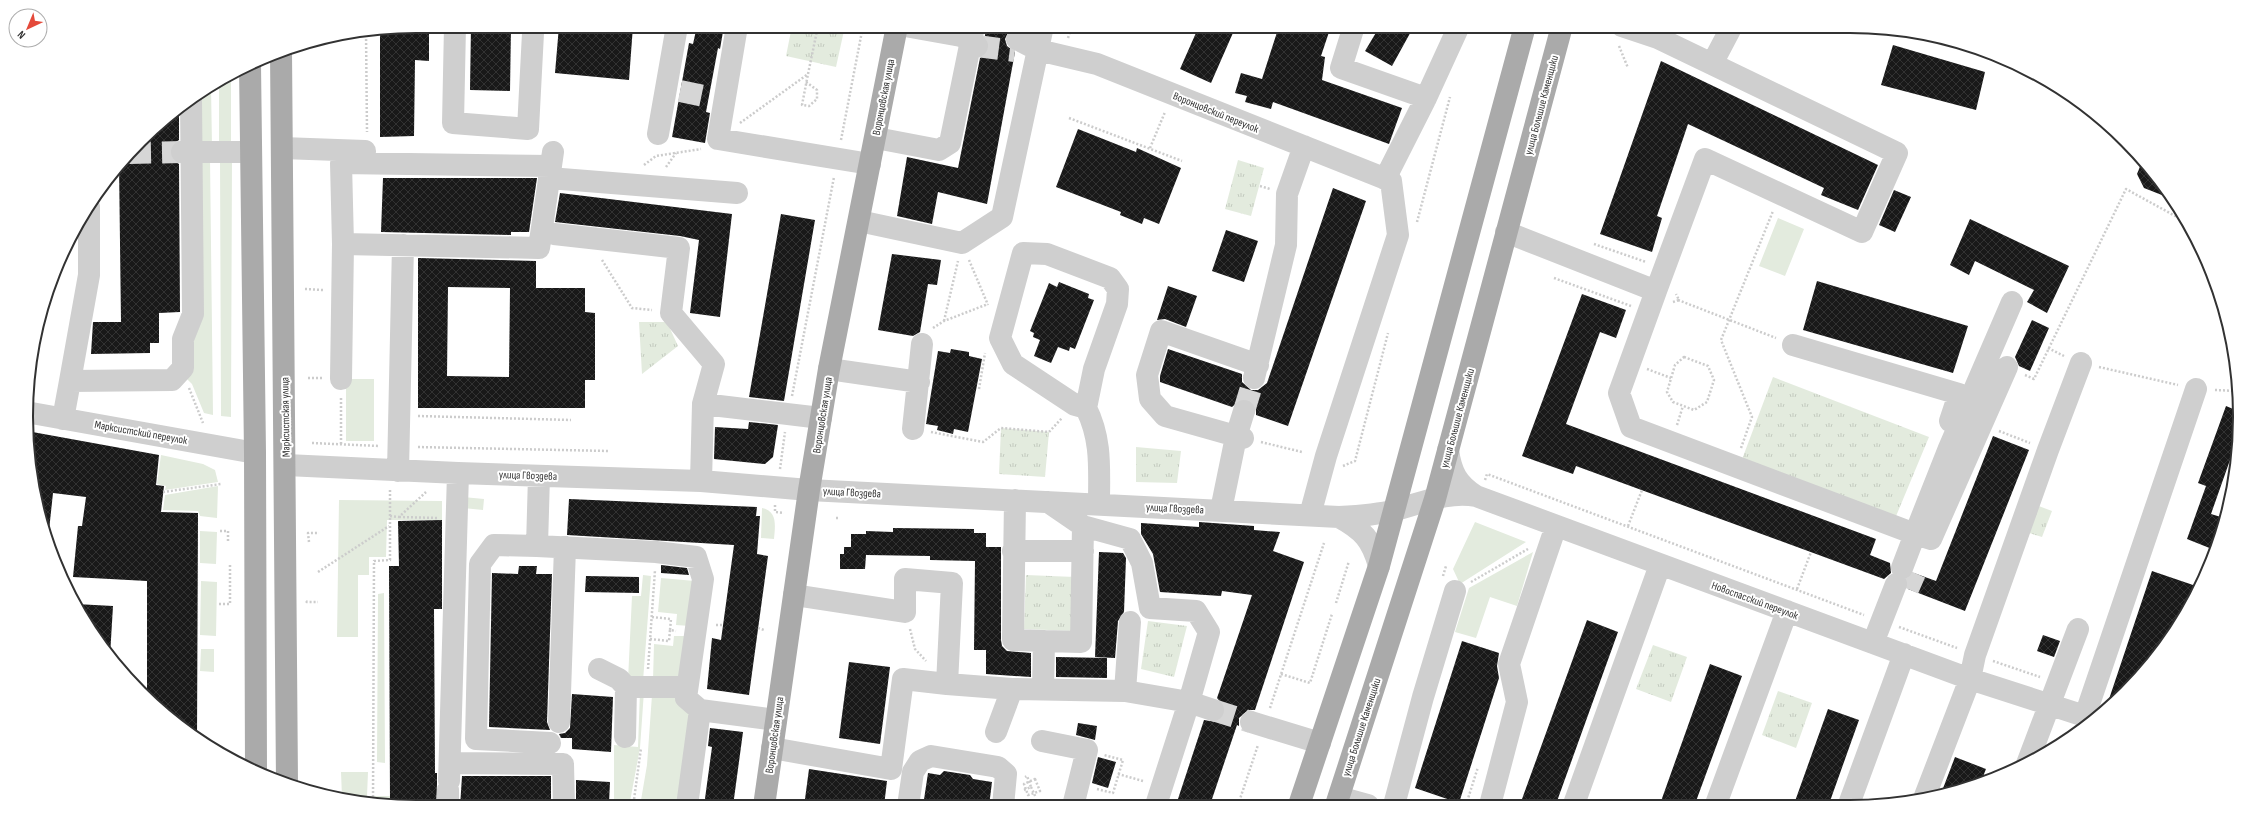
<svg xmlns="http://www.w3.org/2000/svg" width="2266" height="833" viewBox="0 0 2266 833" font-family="'Sofia Sans Condensed',sans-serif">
<defs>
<pattern id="park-tufts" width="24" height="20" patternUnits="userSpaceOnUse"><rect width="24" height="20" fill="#e3ebde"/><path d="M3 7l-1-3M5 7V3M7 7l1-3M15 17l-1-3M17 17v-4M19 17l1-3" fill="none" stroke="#c3cabf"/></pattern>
<pattern id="building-cross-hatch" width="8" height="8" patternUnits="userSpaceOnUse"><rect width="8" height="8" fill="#191919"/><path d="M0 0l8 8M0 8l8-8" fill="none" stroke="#323232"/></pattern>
</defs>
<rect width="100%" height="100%" fill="#fff"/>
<!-- grass -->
<path fill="#e3ebde" d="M231,74v75l-12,-1v-68z
M211,86l1,61h-16v-50z
M220,156h12l-1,261 -10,-1z
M196,158h14l3,257 -9,-2 -12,-29 -9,-9z
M1778,218l26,11 -19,47 -26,-10z
M346,379h28v62h-28z
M161,455l42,9 12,6 3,12 -53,8 1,-4 -9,-2z
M218,486l-1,32 -17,-2 -2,-5 -35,-1 2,-15z
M463,497l21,2 -1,11 -20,-2z
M339,500l103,1v19h-55l-1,37h-17v18h-11v62h-21z
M762,508c16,3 13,19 12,31l-13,-1z
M1475,522l51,20 -66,42 -7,-15z
M200,531l17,1 -1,32 -16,-1z
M1533,552l-16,54 -27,-9 -14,41 -21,-6 14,-44z
M643,575l8,1 -8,105 -15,-1 4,-84h9z
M661,578l34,3 -5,45 -14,-1 1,-11 -19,-2z
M201,581l16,1 -1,54 -16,-1z
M384,593l1,170 -8,-1 1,-168z
M674,636h16l-8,45 -29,-1 1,-36 19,2z
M201,649h13v23l-14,-1z
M640,691h4l-4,57 -11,59h-22l7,-1v-61l24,2z
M679,693l11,19 -10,94h-40l7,-41 5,-70z
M341,772h27l-1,24h23v7l-48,-6z"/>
<!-- park -->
<path fill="url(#park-tufts)" d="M792,26h53l-9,41 -50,-11z
M1238,160l26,8 -13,48 -26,-7z
M639,322h28l11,24 -36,28z
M1773,377l156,60 -35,84 -153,-59z
M1001,428l48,4 -4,45 -46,-3z
M1136,447l45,4 -4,32 -41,-1z
M2036,505l16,6 -10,26 -16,-5z
M1026,575l49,2 -2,54 -49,-2z
M1148,621l39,5 -13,51 -33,-8z
M1653,645l34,12 -16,45 -35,-13z
M1778,691l34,12 -16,45 -34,-13z"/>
<!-- building -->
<path fill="url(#building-cross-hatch)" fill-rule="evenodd" d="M429,26v35l-14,-1 -1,76 -34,1v-107z
M471,26h40l-1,65 -40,-1z
M559,26h74l-4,54 -74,-7z
M697,26h27l-4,23 -2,-1 -12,64 4,1 -5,30 -33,-6 17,-94 4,1z
M986,26h34l-10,3 -5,10 2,7 8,6 -28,152 -49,-12 -6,32 -35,-8 10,-59 51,11 22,-110 7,-5 2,-6 -4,-11z
M1199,26h37l-25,57 -31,-14z
M1279,26h52l-10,30 4,1 -3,23 80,28 -13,36 -116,-42 -2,7 -26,-7 2,-6 -12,-3 6,-20 21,6z
M1380,26h34l-22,40 -27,-15z
M1893,45l92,27 -9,38 -95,-25z
M1661,61l217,104 -20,45 -37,-15 3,-7 -136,-64 -31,92 5,2 -10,34 -52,-18z
M179,109v31l-8,5 -1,7 1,7 8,5 1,148 -21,1v30h-9v10l-59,1 2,-32h28l-2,-158 40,-41z
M1078,129l58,23 1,-4 44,20 -22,56 -15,-6 -2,6 -22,-9 1,-3 -65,-25z
M2143,159l29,40 -28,-11 -7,-14z
M383,178h154l-8,54h-18v3l-130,-3z
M1333,188l33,13 -78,225 -32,-11v-7l-8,-9h-7l-9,8 -72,-25v-6l8,-27 74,25v8l9,8h7l9,-7z
M1894,190l17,7 -16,35 -16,-7z
M560,193l172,21 -12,103 -30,-4 9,-73 -19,-4 -125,-14z
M781,214l34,6 -31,181 -35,-4z
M1970,219l99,47 -22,47 -20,-11 7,-12 -59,-29 -6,14 -19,-10z
M1226,230l32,11 -14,41 -32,-11z
M892,254l49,6 -4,25 -9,-1 -8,48 -7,4 -35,-6z
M418,258l118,3v27h49v24l10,1v67h-10v28h-167zM448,287l62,1 -1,89 -62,-1z
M1817,281l151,45 -15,47 -150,-43z
M1059,282l30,12 -1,4 6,2 -19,49 -5,-2 -1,4 -11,-4 -7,16 -17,-7 6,-16 -7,-3 1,-4 -4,-2 19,-48 8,4z
M1168,286l29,10 -11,31 -21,-8 -8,1z
M1582,294l44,16 -10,28 -16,-6 -34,92 310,115 -6,16 20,8 1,10 -7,6 -308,-113 -3,8 -51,-18z
M2032,320l17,8 -19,43 -11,-5 -4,-9z
M951,349l18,3v4l13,3 -14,73 -14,-3 -1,5 -16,-4 1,-4 -12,-2 12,-73 12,2z
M2226,406l12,5 1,31v2l-3,-1 -25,71 13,4 -12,31 -25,-10 19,-53 -8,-3z
M749,422l29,3 -5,32 -8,7 -51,-5 1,-32 33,2z
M27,431l132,24 -3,30 8,1 -3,26 37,1 -1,225 -18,-12 -32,-28v-117l-74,-4 5,-51h4l4,-29 -33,-4 -5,47 -14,-47z
M1993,436l36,14 -64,161 -57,-22 -1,-10 7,-6 22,8z
M569,499l188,8 -1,9h4l-3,38 11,2 -19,139 -42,-6 5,-51 9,2 13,-95 -167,-10z
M442,520v89h-8l1,164h2v11l-1,23 -46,-4 -1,-237h10l-1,-45z
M1199,522l55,4v4l26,2 -7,19 31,11 -49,148h-7l-9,8v8l-2,-1 -27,80h-34l28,-85 12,2 9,-8v-7l-8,-9 35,-103 -30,-4 -1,5 -61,-4 -7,-38 -12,-20v-11l58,4z
M893,528l81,1v4h12v14h15v93l1,6 5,5 24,2v24l-45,-3v-24h-12l1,-89 -45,-1v-4l-64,-1 -1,14h-25v-15h4v-7h7v-13h15v-3l27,1z
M1099,552l24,1 3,5 -2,54 -6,9 -3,37 -20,-1z
M661,565l26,3 2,7 -28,-2z
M519,566h18l-1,8h16l-5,148 3,8 -61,-3 3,-154 26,1z
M2152,571l44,15 -22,47 -69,78z
M586,576l53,1v16l-54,-1z
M76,604l37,2 -3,50 -18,-23z
M1587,620l31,12 -62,172h-20l-14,-5z
M2043,635l17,6 -6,16 -17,-6z
M1462,641l37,12 -2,13 2,12 -40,125 -44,-15z
M1056,657l51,1v20l-51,-1z
M849,662l41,5 -10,77 -41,-6z
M1710,664l32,12 -47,128h-35z
M572,694l41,3 -2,55 -39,-3v-11h-11l-2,-4 6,-1 5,-5z
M1828,709l31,11 -30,84h-35z
M1078,723l19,3 -2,14 -19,-5z
M710,728l33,4 -10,74h-29l8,-59 -4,-1z
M1098,757l18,5 -8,26 -16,-5z
M1955,757l31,12 -4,10 -40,12z
M809,769l78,12 -3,25h-55l1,-3 -25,-4z
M944,771l26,4 3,4 19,3 -3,24h-66l5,-33 12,2z
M462,776h89v31h-91z
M576,780l34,2 -1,21 -33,-2z"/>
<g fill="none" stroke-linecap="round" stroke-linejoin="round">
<!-- minor-tunnel -->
<path stroke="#d6d6d6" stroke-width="22" stroke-dasharray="22 11" stroke-linecap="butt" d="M977,46l38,5
M680,91l29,6
M129,153l53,-1
M1244,411l10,-33
M1908,589l7,-16
M1213,710l38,12"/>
<!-- path -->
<path stroke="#ccc" stroke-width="2.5" stroke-dasharray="2 2" stroke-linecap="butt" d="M366,31l1,101
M1068,38l3,-9
M1619,46l9,22
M806,82l11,8v9l-8,7 -7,-1 6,-31 10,-48
M1069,118l113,43
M740,123l68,-49
M841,140l22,-114
M1150,148l15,-36
M644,165l12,-9 45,-7
M666,167l10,-14
M1260,186l10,3
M1417,222l33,-125
M1594,244l52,18
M602,260l30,48 20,2
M969,260l19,45
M1554,278l77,28
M305,289l18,1
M1678,300l98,38
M1673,302l6,-2 -3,-6
M944,321l14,-60
M933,328l11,-7 44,-17
M2048,348l16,8
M1684,357l24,9 6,14 -7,22 -13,8 -21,-8 -6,-10 8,-27z
M2099,367l79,18
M1647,369l24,9
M2025,375l9,4 92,-190 51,28 3,-6
M308,378h14
M189,388l14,35
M979,389l6,-36
M2215,390l22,1
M792,396l42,-219
M418,416l153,4
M1677,425l6,-19
M1999,431l31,12
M931,432l52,10 18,-14 48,4 13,-14
M1261,442l41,10
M312,443l67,3
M341,444v-46
M418,447l191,4
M1741,448l11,-31 -31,-77 52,-129
M1343,466l12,-5 33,-128
M780,469l5,-37
M1485,480l2,-6 377,141
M163,492l58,-8
M775,505v7l9,1
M390,516l9,1 27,-25
M399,517l39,1
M836,518h3
M1628,526l14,-36
M220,531h8v10
M309,542l-1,-9h11
M318,572l71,-46
M1443,576l3,-10
M1471,582l57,-33
M1797,589l14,-37
M306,601l1,1h11
M1336,603l13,-42
M219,604h11v-41
M652,617l19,2 -1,11
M716,625h7
M1899,627l58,21
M758,628l6,2
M910,629l5,20 11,12
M650,639l19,2 1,-11 6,1
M1993,661l47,16
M648,669l7,-99
M1281,674l29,9 22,-69
M1270,708l54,-165
M2065,738l3,-7
M1118,774l25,7
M1035,779l5,12 -12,4 -4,-11z
M1031,787l5,11
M1097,789l16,4 10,-33 -19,-5
M1024,790l7,-3 -4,-11 -2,1
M373,801l1,-240 16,-1v-71
M792,805l8,1
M1238,805l20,-60
M1466,805l12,-38
M633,807l8,-59"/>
<!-- minor -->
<path stroke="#cfcfcf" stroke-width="22" d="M455,26l-2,97 75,6 5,-96
M737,26l-19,113 152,25
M905,26l56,10 16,10
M1354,26l-13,42 85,30
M1622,26l36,12
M1662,26l-4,12 54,26 20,-38
M1017,39l21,11 59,14 294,117 7,54 -72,221 -16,59
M658,134l19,-108
M876,138l63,12 11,-7 24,-117
M282,148l83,3
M182,152h69
M549,178l188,15
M1385,179l41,-81 33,-72
M859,221l103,22 40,-26 41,-191
M1506,232l150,59 -37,102 12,34 284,107 -13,34
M554,234l125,14 -8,65 43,51 -11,40 118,14
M343,244l196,4 14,-96
M1656,291l49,-132 157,73 35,-79 -185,-89
M1793,345l166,49 -9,27
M2007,367l-76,172 -16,-5 34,-86 63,-146
M829,369l90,13
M1254,378l32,-133 1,-51 17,-48
M341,379l2,-135 -2,-81 210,3
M70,381l19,-106v-68
M1086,408l8,-39 23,-65 1,-15 -8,-11 -63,-24 -24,-1 -23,85 13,26 62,41 11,3c16,32 13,61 13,96
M26,412l229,41
M63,419l7,-38 102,-1 11,-12v-29l10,-25 -2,-214
M913,429l9,-85
M1243,438l-78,-22 -15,-17 -3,-24 14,-44 97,34
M1448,450c3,22 9,34 28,46
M286,465l172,8 243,8 108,9 530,27c19,-1 38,-2 56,-7 27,-7 53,-19 81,-14l494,183 124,40
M398,471l5,-226
M539,476l-2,70 -43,-1 -14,19 -4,175 74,4
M701,481l2,-77
M1015,500l-2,140 31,1 -1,48
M1048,502l35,24 47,13 12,24 8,45 46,3 13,21 -20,70 24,8
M1221,510l15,-73 8,-26
M1339,517c24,13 33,23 40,49
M537,546l119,6 40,5 7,22 -17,119 14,12
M1013,551h70
M794,595l111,17v-33l47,4 -5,101 65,5 113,2
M1130,622l-5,69 64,11 -33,103
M1044,641l37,1 2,-116
M1873,643l23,-59
M599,669l20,10 7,8h61
M2085,716l111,-327
M559,722l6,-175
M1251,722l69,21
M996,732l16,-43
M625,737l1,-50
M1042,741l45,9 -14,56
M772,748l119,21 12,-90 44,5
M450,763l113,1 1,43
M2027,764l51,-135
M449,781l9,-308
M1925,796l45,-117 5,-24 73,-205 33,-87
M1339,797l29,8
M1574,804l86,-239
M1716,804l71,-193
M1849,804l55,-150
M1394,805l29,-108 32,-106
M1490,805l27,-103 -8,-38 47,-138
M687,806l13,-96 76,10
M908,806l5,-34 7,-11 11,-5 67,11 8,7 -3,32
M448,807v-17"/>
<!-- major -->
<path stroke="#aaa" stroke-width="22" d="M281,51l6,732
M250,65l5,388 1,318
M1299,805l80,-239 146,-540
M1336,805l99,-306 127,-473
M764,806l45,-316 20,-121 68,-343"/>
</g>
<g text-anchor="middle" stroke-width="4" stroke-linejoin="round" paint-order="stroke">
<!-- street labels -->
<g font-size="11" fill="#323232" stroke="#fff">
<text transform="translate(883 97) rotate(-79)" y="4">Воронцовская улица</text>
<text transform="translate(1541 105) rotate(-75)" y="4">улица Большие Каменщики</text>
<text transform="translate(1216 112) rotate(22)" y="4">Воронцовский переулок</text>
<text transform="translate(822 415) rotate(-81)" y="4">Воронцовская улица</text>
<text transform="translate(285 417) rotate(-91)" y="4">Марксистская улица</text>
<text transform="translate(1457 418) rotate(-75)" y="4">улица Большие Каменщики</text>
<text transform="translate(141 432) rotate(10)" y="4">Марксистский переулок</text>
<text transform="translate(528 475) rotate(2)" y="4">улица Гвоздева</text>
<text transform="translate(852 492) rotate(3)" y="4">улица Гвоздева</text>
<text transform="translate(1175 508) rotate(3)" y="4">улица Гвоздева</text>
<text transform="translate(1755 600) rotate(20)" y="4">Новоспасский переулок</text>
<text transform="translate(1361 727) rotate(-72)" y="4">улица Большие Каменщики</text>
<text transform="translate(774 735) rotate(-82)" y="4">Воронцовская улица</text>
</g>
</g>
<!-- crop -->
<path d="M0 0H2266V833H0ZM416 33H1850A383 383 0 0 1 2233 416V417A383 383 0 0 1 1850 800H416A383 383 0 0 1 33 417V416A383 383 0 0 1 416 33Z" fill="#fff" fill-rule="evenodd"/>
<path fill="none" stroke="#323232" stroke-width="2" d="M416 33H1850A383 383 0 0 1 2233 416V417A383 383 0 0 1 1850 800H416A383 383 0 0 1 33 417V416A383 383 0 0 1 416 33Z"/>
<!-- north arrow -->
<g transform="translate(28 28) rotate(224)"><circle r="19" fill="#ffffff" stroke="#adadad"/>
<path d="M0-3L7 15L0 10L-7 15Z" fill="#e4493a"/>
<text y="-6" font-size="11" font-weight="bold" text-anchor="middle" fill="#323232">N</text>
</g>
</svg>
